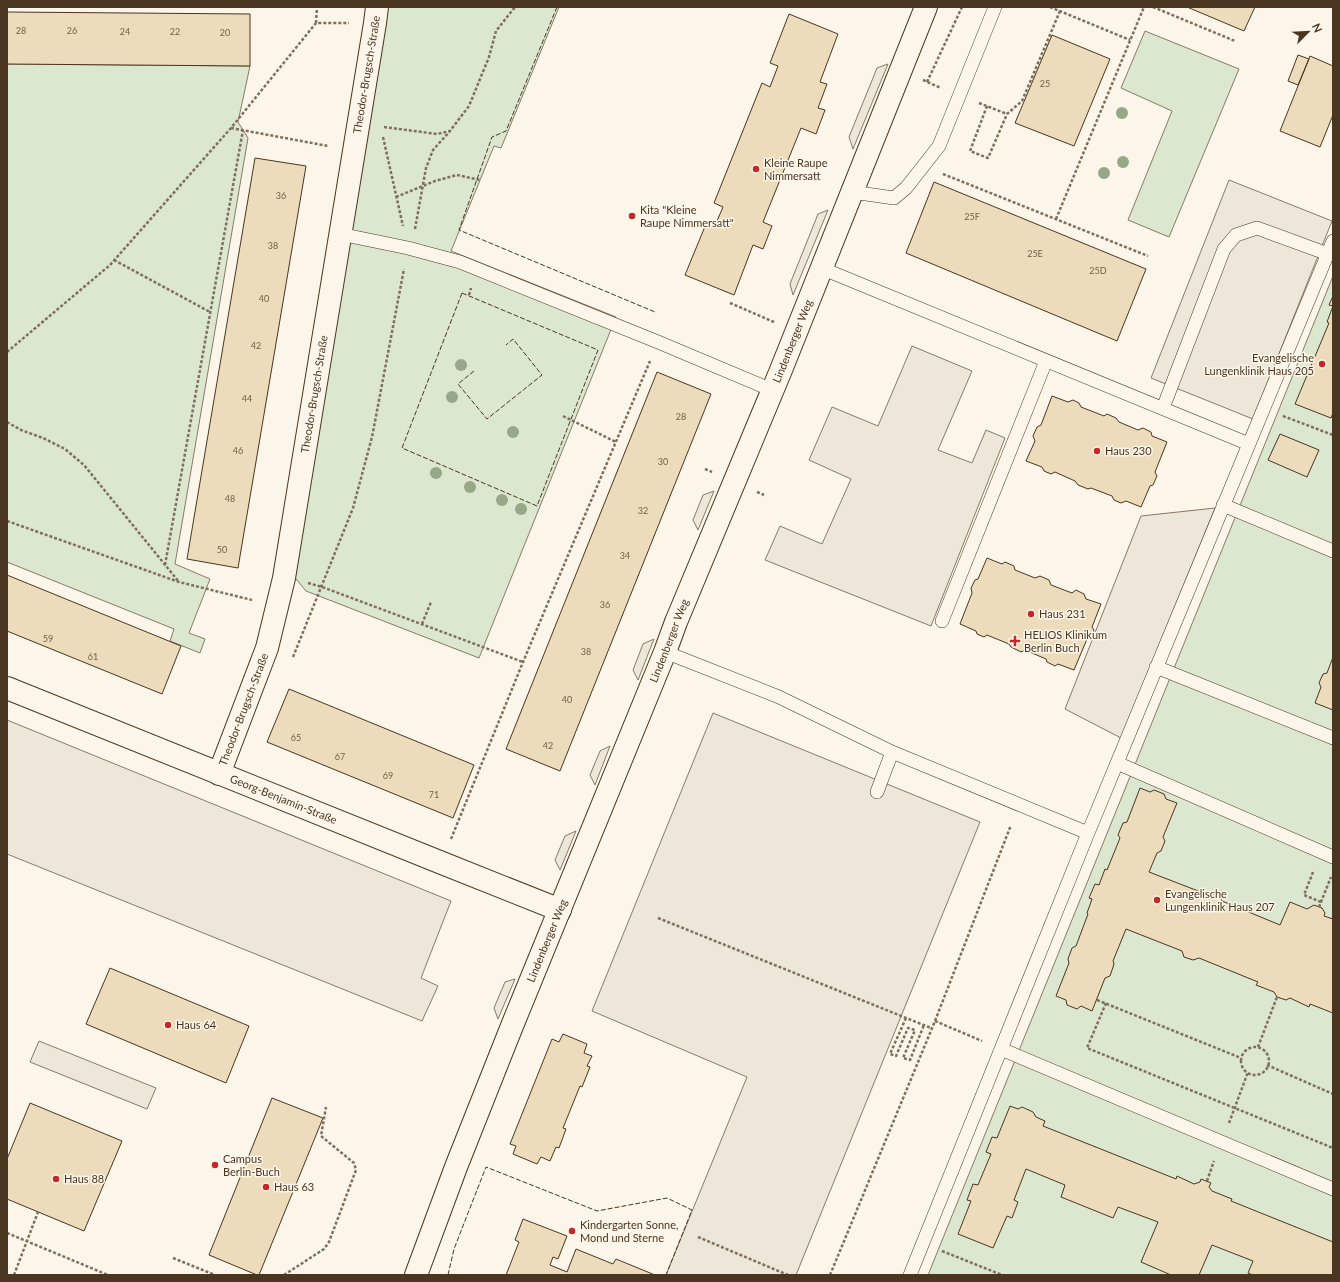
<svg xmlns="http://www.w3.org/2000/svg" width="1340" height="1282" viewBox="0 0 1340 1282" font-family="Lato,sans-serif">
<rect width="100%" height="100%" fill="#fbf6e9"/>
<!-- green -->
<path fill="#dce7d0" stroke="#887966" d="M384,7h175l-58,141 -7,-2 -43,105 165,66 -137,341 -173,-67 -14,-17z
M1145,31l94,38 -70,168 -41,-17 44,-109 -51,-23z
M7,64l243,2 -12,56 10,16 -73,426 35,15 -21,54 16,6 -5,14 -30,-12 4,-12 -167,-67z
M1333,276v999h-405z"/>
<!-- parking -->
<path fill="#ede7d9" stroke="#887966" d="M888,64l-35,85 -4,-12 28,-69z
M1229,180l103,41 -79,198 -102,-41z
M828,210l-35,85 -3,-11 28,-70z
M912,346l60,25 -34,79 34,13 14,-33 19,8 -74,188 -166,-66 15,-34 42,18 29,-65 -42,-19 23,-53 46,19z
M714,491l-16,39 -5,-10 10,-25z
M1215,508l-94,230 -56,-29 76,-193z
M654,639l-16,41 -5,-10 10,-26z
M713,713l267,109 -184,453h-130l81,-198 -155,-66z
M7,720l444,181 -30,77 17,8 -16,35 -415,-167z
M610,746l-15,39 -5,-10 10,-24z
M576,831l-16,39 -5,-10 10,-24z
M515,979l-17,40 -4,-11 11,-26z
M39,1041l117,47 -9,21 -117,-47z"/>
<!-- building -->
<path fill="#ecdcbc" stroke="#4a3520" d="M1187,7h68l-11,24z
M7,12l243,2v52l-243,-2z
M789,14l49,20 -18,48 7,2 -9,24 7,2 -9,24 -15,-6 -38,94 9,4 -9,23 -10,-4 -19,50 -49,-20 21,-51 8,4 9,-21 -9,-4 48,-120 8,4 8,-21 -8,-3z
M1052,35l58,24 -36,87 -59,-23z
M1298,55l11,4 -11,26 -10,-4z
M1310,56l23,10v49l-13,32 -40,-16z
M255,158l51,8 -68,402 -51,-9z
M934,182l212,87 -29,72 -211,-88z
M1333,296v117l-2,5 -36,-14 34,-81 -2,-1 6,-16 -4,-1z
M657,372l54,22 -151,377 -54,-22z
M1052,396l16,6 5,-2 6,3 2,4 23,9 3,-2 9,4 3,4 19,8 5,-2 8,4 1,4 15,6 -12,30 2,4 -4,9 -3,1 -9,21 -15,-6 -5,2 -7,-3 -2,-4 -21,-8 -3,1 -10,-4 -3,-4 -20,-9 -4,2 -7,-3 -2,-4 -16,-6 9,-20 -2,-5 4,-9 4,-2z
M1280,434l39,16 -12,27 -39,-17z
M987,558l15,6 3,-2 9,4 1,4 20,8 5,-2 9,4 2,5 21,8 4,-3 8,4 2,5 15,5 -9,23 2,3 -2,8 -5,1 -13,31 -16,-6 -3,2 -8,-4 -1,-3 -21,-9 -4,2 -10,-5 -2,-3 -22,-9 -3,2 -7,-3 -1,-3 -16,-7 12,-31 -1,-5 4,-8 3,-1z
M7,575l174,71 -19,48 -155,-63z
M1333,657v53l-18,-7 6,-16 -2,-4 4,-9 4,-1z
M289,689l185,76 -21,53 -186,-76z
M1140,788l10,4 4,-2 10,4 2,5 11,4 -14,34 2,4 -4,10 -4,2 -8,19 57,22 4,-1 11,5 1,3 58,24 10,-23 17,7 7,-4 8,3 3,5 -1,3 9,3v94l-23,-9 -1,3 -19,-9 -4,2 -9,-3 -3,-5 -18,-7 2,-3 -59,-24 -6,2 -9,-3 -2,-6 -56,-22 -13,32 1,3 -4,12 -5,2 -13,33 -11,-5 -4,3 -10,-4 -1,-5 -10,-4 13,-33 -1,-4 4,-11 4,-2 12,-32 -1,-1 5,-14 -3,-1 6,-14 4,1 6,-16 2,1 13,-32 -2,-3 5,-12 4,-1z
M110,968l139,58 -23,57 -140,-59z
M563,1034l24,10 -3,9 8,3 -5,10 3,1 -8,20 -2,-1 -17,42 3,1 -7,19 -3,-1 -6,14 -9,-4 -4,7 -24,-10 3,-8 -6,-2 42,-105 7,3z
M272,1098l51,20 -64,157h-2l-48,-20z
M30,1103l92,38 -38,90 -77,-32v-40z
M1010,1106l8,3 4,-2 11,5 3,5 9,4 -2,5 133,53 1,-3 17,8 6,-2 1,-3 10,4 -2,4 3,4 20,8 -1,2 102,41v33h-80l-5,-2 5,-12 -41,-16 -13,30h-28l-30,-13 17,-40 -40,-15 -5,11 -52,-21 4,-12 -39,-16 -12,31 4,2 -6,16 -5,-2 -14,32 -35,-14 13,-33 -4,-1 6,-16 5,1 13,-31 -5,-2 6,-15 5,1z
M523,1219l44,17 -9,23 -5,-2 -3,8 17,7 9,-23 37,15 3,-5 39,16h-149l13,-33 -4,-2z"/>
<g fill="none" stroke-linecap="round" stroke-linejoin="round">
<!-- service casing -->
<g stroke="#4a3520" stroke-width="14">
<path id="service" d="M852,192l42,6 12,-10 33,-42 56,-139
M340,234l68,14 52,14 198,80 114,48
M821,268l428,176
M1163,408l61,-159 12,-14 21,-7 71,26
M1223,505l110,46
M942,621l104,-260
M665,652l114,45 113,55 196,81
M1156,667l177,71
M1117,763l216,94
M877,792l15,-40
M1001,1049l332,140
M910,1275l178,-442 245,-592"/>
</g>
<!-- minor casing -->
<g stroke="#4a3520" stroke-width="24">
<g id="minor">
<path id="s1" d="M7,688l435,175 118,47"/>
<path id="s2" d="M219,774l48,-126 17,-70 91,-555 2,-16"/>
<path id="s3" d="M416,1275l40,-108 56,-141 153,-374 11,-30 105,-252 145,-363"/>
</g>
</g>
<!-- path -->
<path stroke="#7f6f5c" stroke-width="2.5" stroke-dasharray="3 2" stroke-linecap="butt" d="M1050,7l80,33
M1153,7l82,34
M316,23l1,-16
M923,80l18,8
M927,82l35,-75
M979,103l28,11
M987,106l-17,45 18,7 19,-44 15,-13 38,-90
M384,127l53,7 13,-3
M231,128l97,18
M383,137l20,89
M943,174l205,82
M396,197l39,-16 22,-6 23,5
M1056,219l88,-212
M415,229l11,-61 7,-18 17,-19 19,-25 20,-49 7,-26 19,-24
M114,260l96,52
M469,295l2,-7
M730,303l44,19
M7,352l103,-87 121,-137 85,-105h33
M563,416l53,26
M1283,416l50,19
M7,422l14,8 22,8 22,11 19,16 95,117
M705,469l7,3
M757,492l7,3
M7,521l172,61 73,18
M165,565l78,-435
M308,583l14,4 201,75
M422,624l9,-22
M293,657l60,-149 19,-71 32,-168
M451,839l72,-177 127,-301
M1313,872l-9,23 17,7
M1319,907l12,-30
M658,918l273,110
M1097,1000l144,58
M1106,1003l-19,45 246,100
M906,1018l-16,36 6,2 12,-28 7,2 -12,28 7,2 14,-35
M935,1021l47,20
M1258,1047l19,-50
M1241 1061a14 14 0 1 1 28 0a14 14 0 1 1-28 0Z
M1267,1065l66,29
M1229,1123l19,-51
M1207,1181l7,-20
M7,1233l101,42
M698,1237l90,38
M942,1251l60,24
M173,1258l42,17
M14,1275l24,-63
M284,1275l40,-26 5,-7 27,-72 -2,-7 -33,-27 5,-29
M830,1275l105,-254 76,-196"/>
<!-- service -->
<use href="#service" stroke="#fbf6e9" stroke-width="13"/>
<!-- minor -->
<use href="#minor" stroke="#fbf6e9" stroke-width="22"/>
<!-- fence -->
<path stroke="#4a3520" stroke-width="1" stroke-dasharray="5 2" stroke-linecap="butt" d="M557,7l-51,124 -14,6 -33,93 196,82
M462,293l136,57 -61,156 -135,-58z
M474,371l-16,13 29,35 55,-44 -29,-36 -7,6
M448,1275l6,-26 32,-82 111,44 70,-13 25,12 -26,65"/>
</g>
<!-- trees -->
<g fill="#96a887">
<circle cx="1122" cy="113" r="6"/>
<circle cx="1123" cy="162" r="6"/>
<circle cx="1104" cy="173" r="6"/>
<circle cx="461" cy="365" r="6"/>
<circle cx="452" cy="397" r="6"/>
<circle cx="513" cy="432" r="6"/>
<circle cx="436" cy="473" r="6"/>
<circle cx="470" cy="487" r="6"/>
<circle cx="502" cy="500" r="6"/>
<circle cx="521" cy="509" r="6"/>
</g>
<!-- markers -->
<g fill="#c62828" stroke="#fbf6e9" stroke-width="1.5">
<circle cx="756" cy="169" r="4"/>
<circle cx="632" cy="216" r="4"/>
<circle cx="1322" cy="364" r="4"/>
<circle cx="1097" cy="451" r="4"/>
<circle cx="1031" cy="614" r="4"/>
<path d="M1013 635h4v4h4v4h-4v4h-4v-4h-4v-4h4z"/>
<circle cx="1157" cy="900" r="4"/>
<circle cx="168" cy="1025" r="4"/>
<circle cx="215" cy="1165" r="4"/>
<circle cx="56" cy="1179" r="4"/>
<circle cx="266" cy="1187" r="4"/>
<circle cx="572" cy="1231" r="4"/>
</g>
<g text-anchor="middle" stroke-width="3" stroke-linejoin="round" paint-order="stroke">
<!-- number labels -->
<g font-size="9" fill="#725f47">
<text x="21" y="34">28</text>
<text x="72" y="34">26</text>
<text x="125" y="35">24</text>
<text x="175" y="35">22</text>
<text x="225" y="36">20</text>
<text x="1045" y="87">25</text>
<text x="281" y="199">36</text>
<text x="972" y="220">25F</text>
<text x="273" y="249">38</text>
<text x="1035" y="257">25E</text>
<text x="1098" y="274">25D</text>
<text x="264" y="302">40</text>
<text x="256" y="349">42</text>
<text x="247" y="402">44</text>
<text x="681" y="420">28</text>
<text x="238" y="454">46</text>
<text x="663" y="465">30</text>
<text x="230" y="502">48</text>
<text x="643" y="514">32</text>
<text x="222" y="553">50</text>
<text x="625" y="559">34</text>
<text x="605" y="608">36</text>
<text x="48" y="642">59</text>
<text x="586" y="655">38</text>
<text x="93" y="660">61</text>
<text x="567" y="703">40</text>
<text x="296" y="741">65</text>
<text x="548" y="749">42</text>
<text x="340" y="760">67</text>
<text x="388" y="779">69</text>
<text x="434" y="798">71</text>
</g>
<!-- street labels -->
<g font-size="11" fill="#4a3520" stroke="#fbf6e9">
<text dy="4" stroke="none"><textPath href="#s2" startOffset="717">Theodor-Brugsch-Straße</textPath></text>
<text dy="4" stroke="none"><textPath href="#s3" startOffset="1007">Lindenberger Weg</textPath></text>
<text dy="4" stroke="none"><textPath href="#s2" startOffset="393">Theodor-Brugsch-Straße</textPath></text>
<text dy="4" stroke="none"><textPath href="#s3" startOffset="683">Lindenberger Weg</textPath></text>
<text dy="4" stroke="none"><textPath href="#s2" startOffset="69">Theodor-Brugsch-Straße</textPath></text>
<text dy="4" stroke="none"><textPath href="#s1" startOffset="298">Georg-Benjamin-Straße</textPath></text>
<text dy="4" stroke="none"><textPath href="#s3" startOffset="359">Lindenberger Weg</textPath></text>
</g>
<!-- poi labels -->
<g font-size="11" fill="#4a3520" stroke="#fbf6e9" text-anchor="start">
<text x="764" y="167">Kleine Raupe<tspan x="764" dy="13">Nimmersatt</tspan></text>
<text x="640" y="214">Kita "Kleine<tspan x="640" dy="13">Raupe Nimmersatt"</tspan></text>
<text x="1314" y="362" text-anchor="end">Evangelische<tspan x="1314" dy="13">Lungenklinik Haus 205</tspan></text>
<text x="1105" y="455">Haus 230</text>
<text x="1039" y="618">Haus 231</text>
<text x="1024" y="639">HELIOS Klinikum<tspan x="1024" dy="13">Berlin Buch</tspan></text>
<text x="1165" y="898">Evangelische<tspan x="1165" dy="13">Lungenklinik Haus 207</tspan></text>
<text x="176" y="1029">Haus 64</text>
<text x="223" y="1163">Campus<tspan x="223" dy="13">Berlin-Buch</tspan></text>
<text x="64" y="1183">Haus 88</text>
<text x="274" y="1191">Haus 63</text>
<text x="580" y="1229">Kindergarten Sonne,<tspan x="580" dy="13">Mond und Sterne</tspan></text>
</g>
</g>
<!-- border -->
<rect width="1340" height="1282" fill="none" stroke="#4a3520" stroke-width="16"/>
<!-- north arrow -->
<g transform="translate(1308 32) rotate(66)" stroke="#fbf6e9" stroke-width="3" paint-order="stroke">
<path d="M0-3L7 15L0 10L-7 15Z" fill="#4a3520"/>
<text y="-6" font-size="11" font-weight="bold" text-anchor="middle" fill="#4a3520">N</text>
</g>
</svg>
